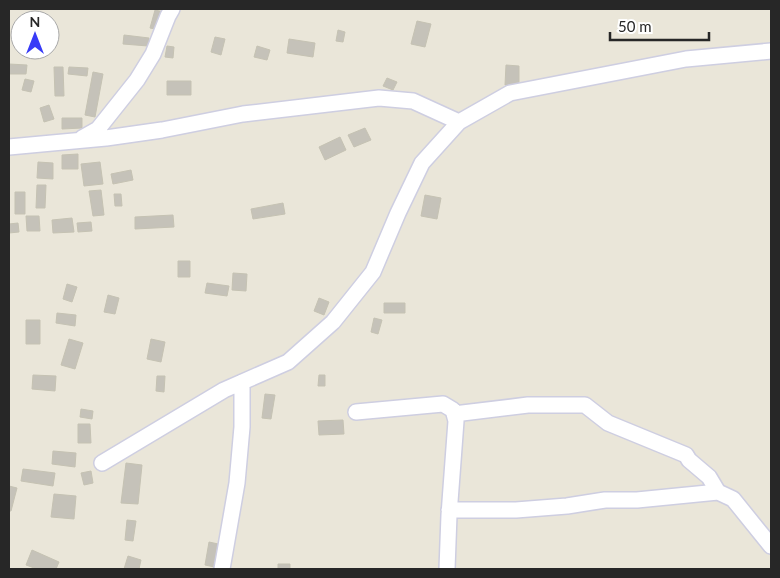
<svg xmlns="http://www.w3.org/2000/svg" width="780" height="578" viewBox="0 0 780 578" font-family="Lato,sans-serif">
<rect width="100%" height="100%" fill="#eae6d9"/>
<!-- building -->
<path fill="#c5c2b9" stroke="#c5c2b3" d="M155,10l9,2 -4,18 -10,-2z
M417,21l14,3 -6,23 -14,-3z
M338,30l7,2 -2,10 -7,-1z
M124,35l25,3 -1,8 -25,-2z
M215,37l10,2 -4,16 -10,-3z
M289,39l26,4 -2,14 -26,-4z
M167,46l7,1 -1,11 -8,-1z
M257,46l13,4 -3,10 -13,-3z
M9,64l18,1 -1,9h-17z
M506,65l13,1v20l-14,-1z
M54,67h9l1,29h-9z
M69,67l19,1 -1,8 -19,-2z
M93,72l10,2 -8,43 -10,-2z
M387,78l10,4 -4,8 -10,-4z
M25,79l9,2 -3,11 -9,-2z
M167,81h24v14h-24z
M49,105l5,14 -10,3 -4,-14z
M62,118h20v10l-20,1z
M365,128l6,12 -17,7 -6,-12z
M340,137l6,13 -21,10 -6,-13z
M78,154v15h-16v-14z
M38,162l15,1v16l-16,-1z
M100,162l3,22 -19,2 -3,-22z
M131,170l2,10 -20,4 -2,-10z
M37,185h9l-1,23h-9z
M101,190l3,25 -11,1 -4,-25z
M15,192h10v22h-10z
M114,194h7l1,12h-7z
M425,195l16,3 -4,21 -16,-3z
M283,203l2,11 -32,5 -2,-10z
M173,215l1,12 -39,2v-12z
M26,216h13l1,15h-13z
M72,218l2,14 -21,1 -1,-13z
M91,222l1,9 -14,1 -1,-9z
M18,223l1,9 -10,1v-9z
M178,261h12v16h-12z
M233,273l14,1 -1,17 -14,-1z
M207,283l22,3 -2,10 -22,-3z
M67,284l10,3 -5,15 -9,-3z
M108,295l11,3 -4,16 -11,-2z
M319,298l10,4 -5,13 -10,-4z
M384,303h21v10h-21z
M57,313l19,2 -1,11 -19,-3z
M374,318l8,2 -4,14 -7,-2z
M26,320h14v24h-14z
M69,339l14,4 -8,26 -14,-4z
M151,339l14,3 -4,20 -14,-3z
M33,375l23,1 -1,15 -23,-2z
M319,375h6v11h-7z
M157,376h8l-1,16 -8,-1z
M265,394l10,1 -4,24 -9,-1z
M81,409l12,2 -1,8 -12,-2z
M343,420l1,14 -25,1 -1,-14z
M78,424h12l1,19h-13z
M53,451l23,2 -1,14 -23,-3z
M126,463l16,2 -4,39 -17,-1z
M23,469l32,4 -2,13 -32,-5z
M91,471l2,12 -9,2 -3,-12z
M9,486l8,2 -6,23h-2z
M54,494l22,2 -2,23 -23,-2z
M127,520l9,1 -3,20 -8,-1z
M209,542l14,3 -4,23 -14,-3z
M32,550l27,12 -3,7h-19l-11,-4z
M128,556l13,4 -2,9h-15z
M278,564h12v5h-12z"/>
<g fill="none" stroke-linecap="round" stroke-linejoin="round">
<!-- minor casing -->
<g stroke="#cecee1" stroke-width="18">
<path id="minor" d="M82,138l16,-9 39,-49 16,-26 15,-38 4,-7
M9,147l97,-9 56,-8 81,-16 136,-16 34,3 46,21 51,-29 176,-34 85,-8
M356,412l87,-8 10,6 3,11 -7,94 -2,54
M454,414l74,-9h57l23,18 78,32 3,5 20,17 9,15
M102,463l122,-73 64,-28 45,-40 40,-50 25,-59 24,-50 37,-41
M449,510h67l51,-4 38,-6h32l81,-8 15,7 38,47
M222,569l15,-86 5,-56v-45"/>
</g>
<!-- minor -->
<use href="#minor" stroke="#fff" stroke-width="15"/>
</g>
<!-- border -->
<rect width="780" height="578" fill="none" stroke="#272727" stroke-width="20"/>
<!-- north arrow -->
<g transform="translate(35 35)"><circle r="24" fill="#ffffff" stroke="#a9a9a9"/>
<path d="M0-4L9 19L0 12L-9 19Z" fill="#383bf7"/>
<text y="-8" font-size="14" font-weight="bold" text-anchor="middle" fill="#272727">N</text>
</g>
<!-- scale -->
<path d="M610 32v8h99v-8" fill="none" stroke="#272727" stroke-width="2.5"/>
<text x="618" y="32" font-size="15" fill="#272727" stroke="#ffffff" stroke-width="4" paint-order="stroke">50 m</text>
</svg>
